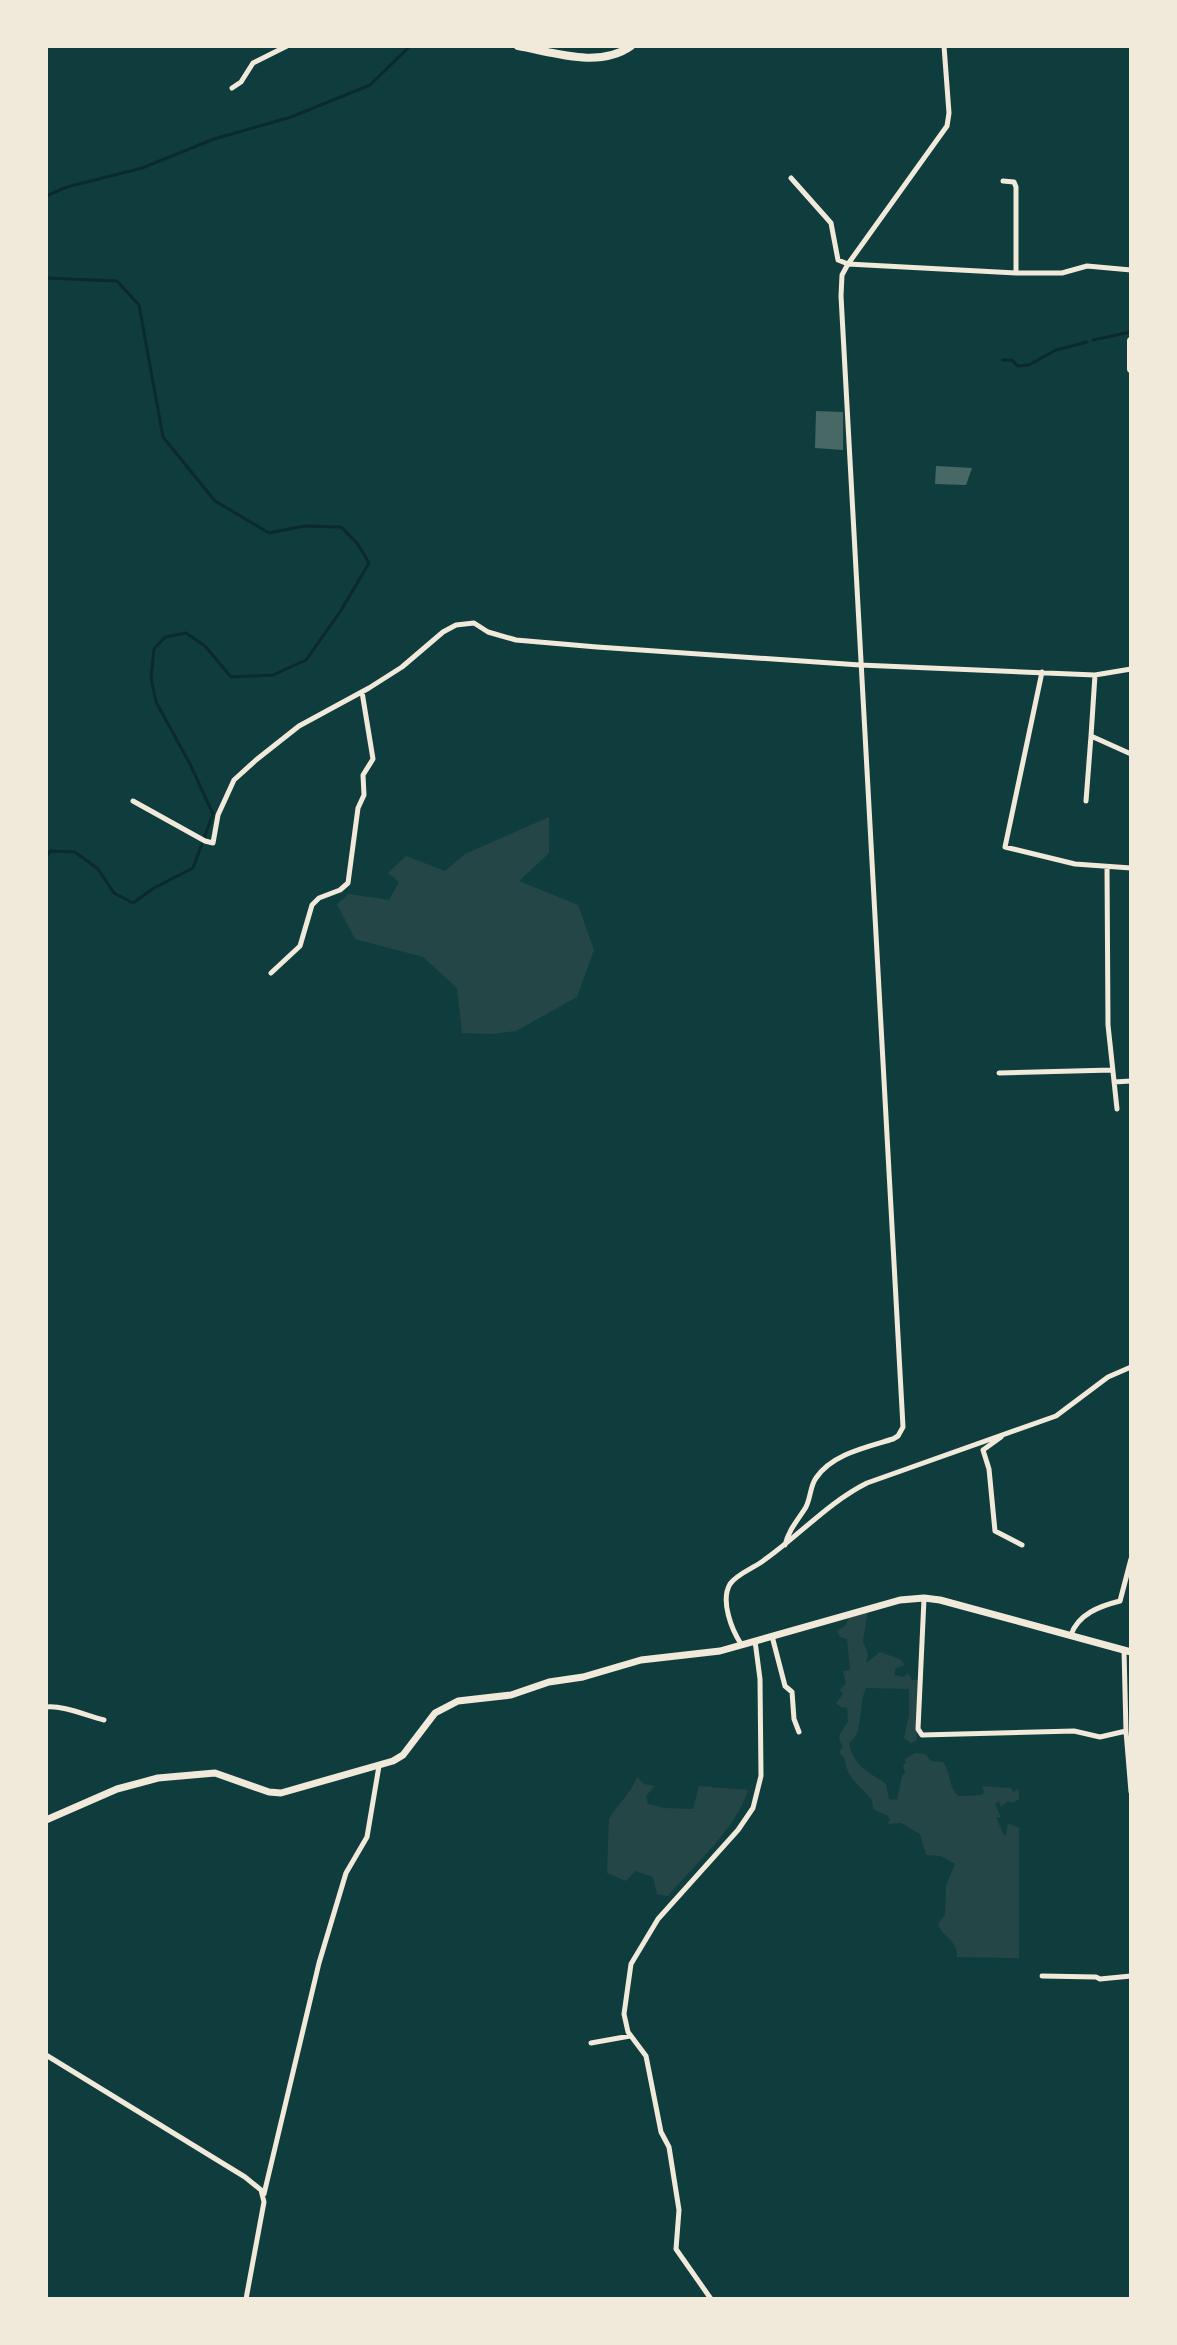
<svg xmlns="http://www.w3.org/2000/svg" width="1177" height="2345" viewBox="0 0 1177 2345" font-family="'Nunito Sans',sans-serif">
<rect width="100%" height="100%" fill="#0f3d3e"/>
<!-- green -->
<path fill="#244646" d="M549,817v36l-30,28 59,24 16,45 -17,47 -61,34 -23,3 -31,-1 -5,-45 -34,-31 -68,-18 -18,-35 12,-10 40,6 10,-18 -11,-9 18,-17 39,15 20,-17z
M868,1610l-5,31 5,13 -2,9 14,-11 20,7 5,6 -9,3 -2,7 9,2 5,-4 4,7h6l-1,57 -1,4 -5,2 -7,-5 5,-23v-26l-43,-1c-8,16 -2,46 -17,55 5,24 18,27 37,41l3,15 8,1 5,-24 3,-3 -2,-8 3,-2 -1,-4 10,-6 10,1 6,7 12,1c8,11 5,24 15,34l23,-1 3,-2 -2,-7 29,2 2,4 6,-3v10l-6,4 -5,-2 -7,6 -2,-6 -4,3 6,14 -5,-1 8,19 2,-2 2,-11 11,5v130l-62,-1c1,-17 -15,-20 -19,-33l7,-9 1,-29 9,-22 -14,-8 -15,-1 -6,-21 -19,-11 -14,1 3,-4 -2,-4 -15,-7 -1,-9c-11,-14 -26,-22 -27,-41l-6,-7 4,-6c-9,-10 1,-16 5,-25l-1,-13 -6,-1 -5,-4 7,-9 -3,-4 6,-7 -3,-12 7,-1 -3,-31 -7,-2 -3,-6 9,-6 3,-9z
M637,1777l7,7 11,2 -9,10 2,8 16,4 29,1 6,-23 49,4c-12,39 -53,74 -80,106l-11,-2 -4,-17 -18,-6 -9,10 -19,-8 2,-54c8,-15 22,-25 28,-42z"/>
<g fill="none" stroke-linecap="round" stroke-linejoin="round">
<!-- stream -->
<path stroke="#0a2a2b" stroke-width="3" d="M46,196l21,-9 75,-19 72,-29 77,-22 79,-32 40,-39
M46,278l71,3 22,24 24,132 52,64 54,32 35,-7 37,1 16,16 12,20 -29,49 -34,48 -33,15 -42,2 -26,-31 -19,-13 -21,4 -11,12 -3,29 5,24 34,62 23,50 -20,54 -39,20 -21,15 -19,-10 -16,-24 -23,-17 -25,-1 -4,7
M1093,340l38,-8
M1003,360h9l6,6 11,-1 27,-15 31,-8"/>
</g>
<!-- building -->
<path fill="#486865" d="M816,411l27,1v38l-28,-2z
M936,466l36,2 -6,17 -31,-1z"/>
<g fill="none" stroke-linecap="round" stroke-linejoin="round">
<!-- minor -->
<path stroke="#f1e9da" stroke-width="5" d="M232,88l9,-6 12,-19 34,-17
M791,178l40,45 7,37 10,4 168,9h46l25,-7 44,4
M1003,181l11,1 2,5v86
M1042,672l-37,175 70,17 56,4
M1095,675l-4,61 40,18
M133,801l72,40 8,2 5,-28 16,-35 22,-20 43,-34 70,-38 33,-21 41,-35 13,-7 18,-2 14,9 28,8 81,7 263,18 235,10 36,-6
M1086,801l5,-65
M1107,867l1,158 9,84
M271,973l29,-27 12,-41 7,-7 21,-8 8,-7 10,-75 6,-13 -1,-20 10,-16 -11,-67
M999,1073l113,-3
M1114,1082l17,-1
M1001,1437l-18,13 6,19 6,62 27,14
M785,1545c4,-16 13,-25 21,-38 5,-10 4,-21 10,-29 16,-24 51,-31 77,-39l5,-3 5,-9 -62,-1131 1,-21 6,-11 99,-138 2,-13 -5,-67
M924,1599l-6,130 4,6 152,-4 26,6 26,-6
M1071,1635c7,-21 29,-29 49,-34l11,-42
M772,1636l13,50 7,6 2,27 5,13
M741,1644c-9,-14 -21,-43 -11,-60 6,-9 21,-15 30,-21 37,-25 67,-60 107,-80l189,-67 52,-39 23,-10
M1124,1650l2,81 5,61
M46,1707c17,-2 41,9 58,13
M1042,1976l54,1 4,2 31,-3
M591,2043l39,-7
M46,2055l199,122 16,13 3,12 -18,97
M264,2194l55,-231 27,-90 21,-36 12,-71
M711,2299l-35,-50 3,-39 -10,-63 -8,-15 -15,-76 -18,-24 -4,-18 7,-50 27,-45 80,-89 15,-22 8,-32 -1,-97 -5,-38"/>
<!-- tertiary -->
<path stroke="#f1e9da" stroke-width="7" d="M46,1820l71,-31 41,-11 57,-5 54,19 12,1 112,-32 10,-6 32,-42 23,-12 53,-6 38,-13 34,-5 58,-17 79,-9 180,-51 24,-2 16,2 191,52"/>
<!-- primary -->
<path stroke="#f1e9da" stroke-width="8" d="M518,46c35,6 81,23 113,0
M1131,341v28"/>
</g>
<!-- border -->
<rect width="1177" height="2345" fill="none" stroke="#f1e9da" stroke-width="96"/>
</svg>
